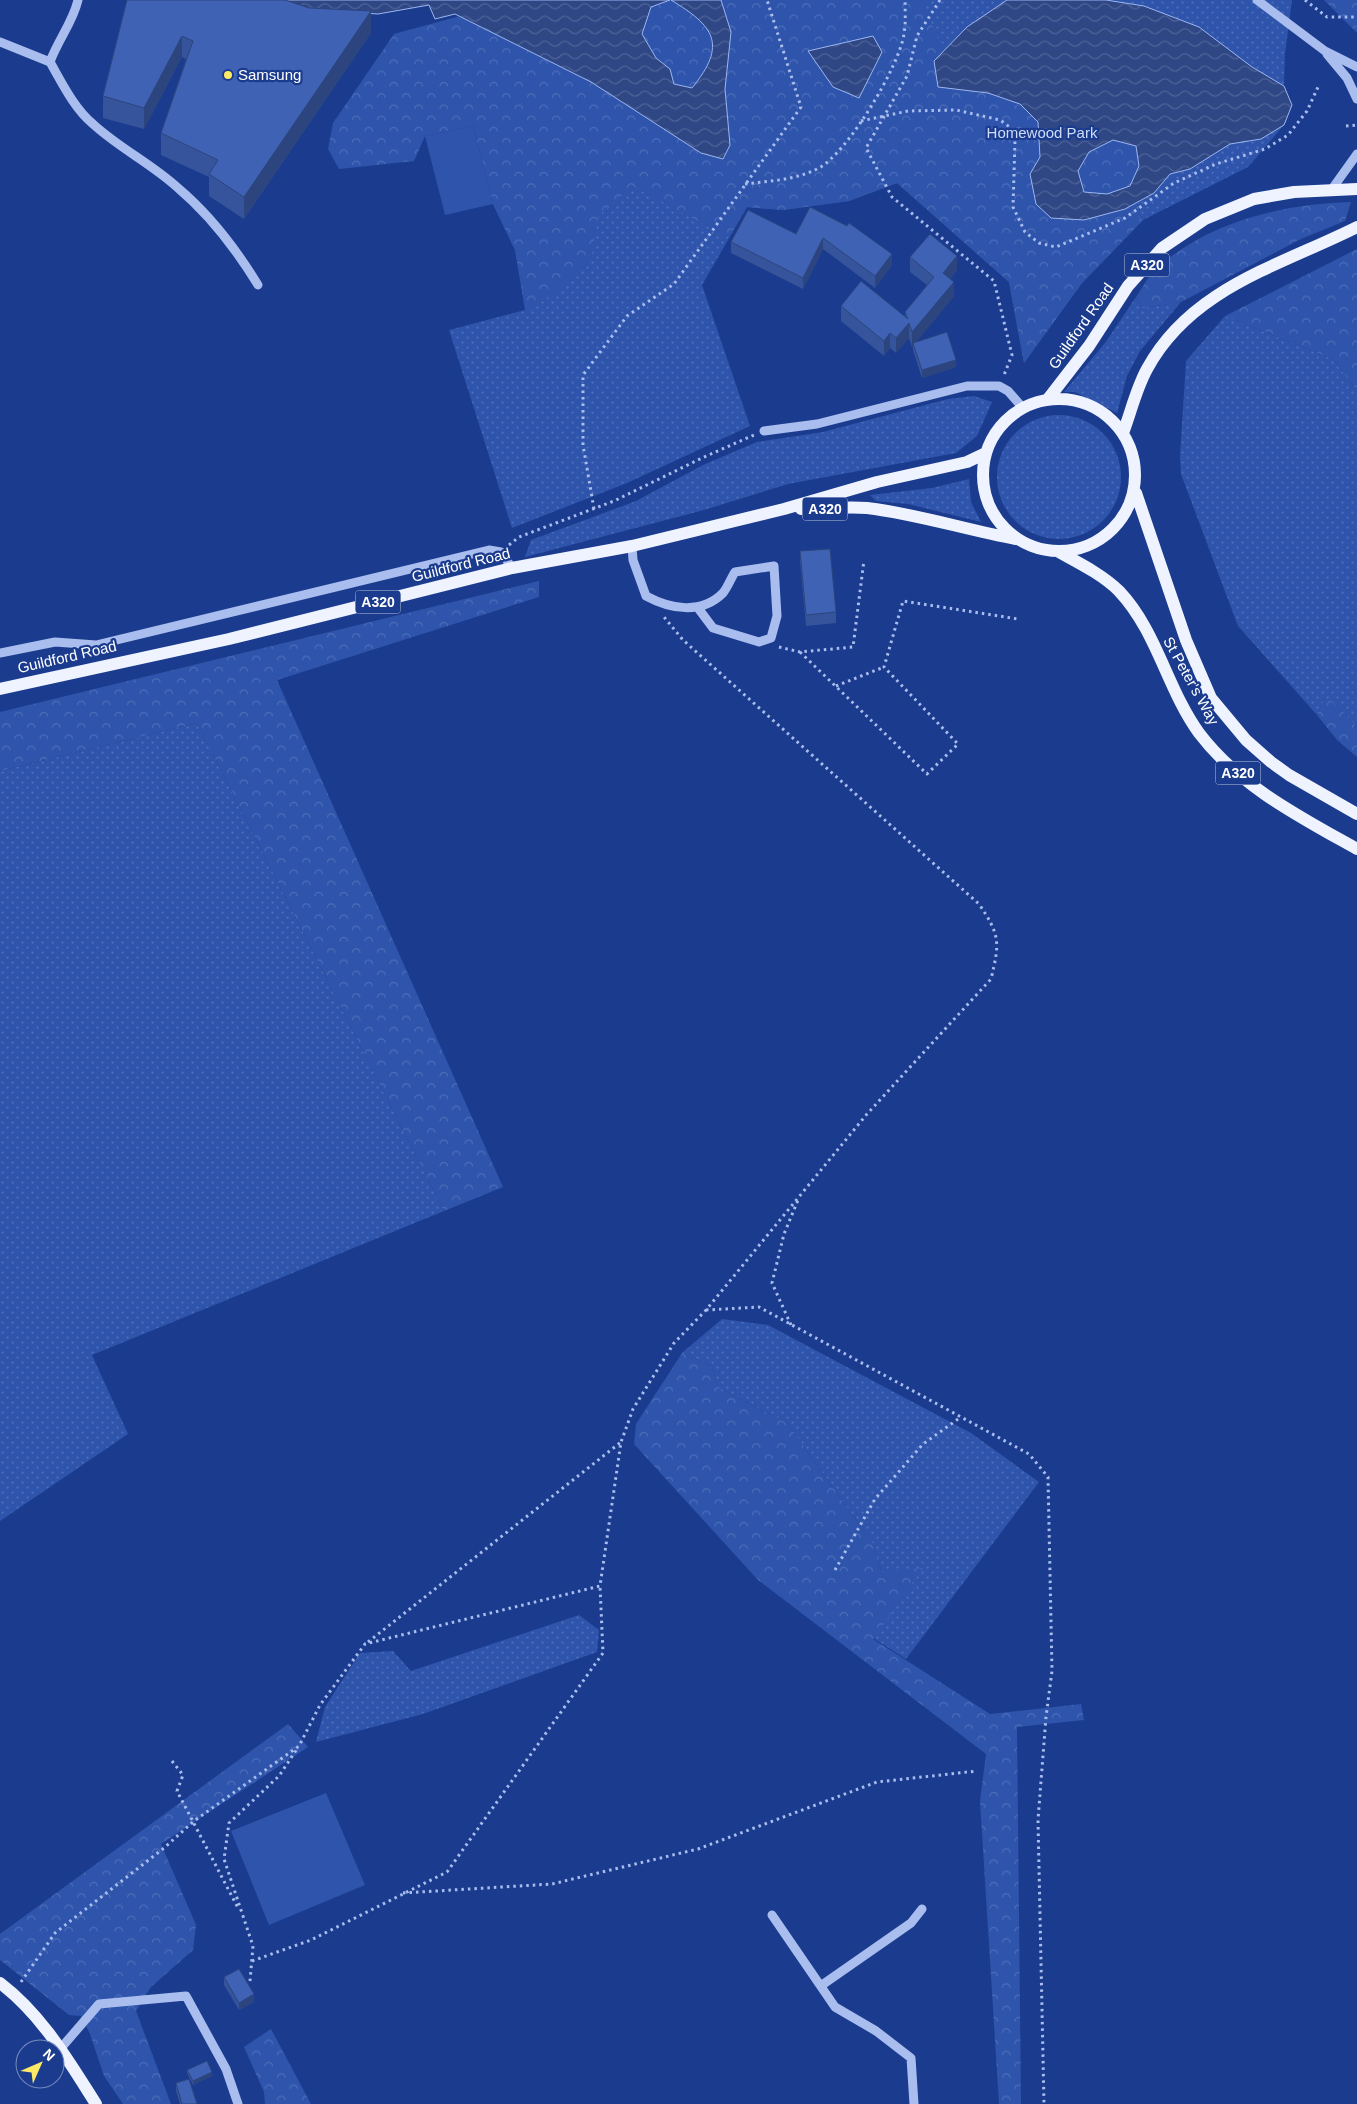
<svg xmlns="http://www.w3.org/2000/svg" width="1357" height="2104" viewBox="0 0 1357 2104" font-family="Arial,sans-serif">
<defs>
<pattern id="grass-dots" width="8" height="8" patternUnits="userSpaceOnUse" patternTransform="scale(1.25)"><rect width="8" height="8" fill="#2e54ac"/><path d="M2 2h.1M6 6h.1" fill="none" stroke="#4d6eb8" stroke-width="1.8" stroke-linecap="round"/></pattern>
<pattern id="forest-crowns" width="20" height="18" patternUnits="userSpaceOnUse" patternTransform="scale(1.25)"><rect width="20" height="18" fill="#2e54ac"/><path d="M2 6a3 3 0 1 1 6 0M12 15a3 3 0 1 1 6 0" fill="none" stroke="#4d6eb8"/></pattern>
<pattern id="water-waves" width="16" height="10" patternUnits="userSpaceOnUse" patternTransform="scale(1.25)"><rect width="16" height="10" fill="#2f4785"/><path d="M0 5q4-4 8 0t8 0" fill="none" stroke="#4e6397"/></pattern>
</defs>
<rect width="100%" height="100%" fill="#1b3c8e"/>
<!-- grass -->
<path fill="url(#grass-dots)" d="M548,0h744l-7,54 -1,32 8,19 -8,20 -36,42 -105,53 -61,63 -58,80 -15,-81 -112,-99 -48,18 -66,9 -36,-3 -45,78 48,141 -123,57 -115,45 -63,-198 76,-20 -10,-60 -22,-46 -33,-188 86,43z
M1136,297l7,11 38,-6 -41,49 -13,25 -10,37 -42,-21h-11l41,-49z
M1225,316l108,43 24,32v336l-21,-22 -11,-7 -8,17 -79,-89 -57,-152 -1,-17 6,-96z
M974,396l18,6 -15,34 -21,17 -168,31 -84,26 -179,47 6,-17 105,-39 67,-36 54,-23 66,-10 125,-33z
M997 477a62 62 0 1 1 124 0a62 62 0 1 1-124 0Z
M969,479l2,23 10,20 -73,-18 -32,-3 -6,-6 62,-7z
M197,723l247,488 -352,144 36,79 -128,87v-750z
M722,1319l46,6 203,108 68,49 -133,177 -33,-21 9,-66 -9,-28 -86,-121 -69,-36 -6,-21 -30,-13z
M579,1615l20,15 -2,22 -174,62 -107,28 9,-35 35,-54 33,-2 18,20z"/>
<!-- forest -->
<path fill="url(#forest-crowns)" d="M671,0c43,26 57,44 21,88l-18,-4 -4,-15 -14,-11 -14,-24 9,-27z
M721,0h205l-2,8 15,32 7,8 -12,13 31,31c34,2 49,6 73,30l2,35 -10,17 54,46 41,-11 18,11 -61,63 -58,80 -15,-81 -112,-99 -48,18 -66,9 -36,-3 -18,31 -96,-52 -35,30 -7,45 -33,30 -32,19 -11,-60 -22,-46 -20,-78 -48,10 -11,25 -75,8 -11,-20 5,-26 61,-89 66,-18 131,66 110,71 29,-8 -5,-56 6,-57z
M1324,0h33v33z
M1114,140l22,5 3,21 -9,20 -23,8 -23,-2 -6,-21 11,-19z
M1351,202l-6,19 -44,18 -120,63 -38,6 -7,-11c7,-10 13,-23 23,-31 53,-45 123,-62 192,-64z
M1357,249v142l-24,-32 -108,-43z
M539,581v16l-262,83 226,507 -59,24 -247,-488 -197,48v-59z
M1325,697l11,8 21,22v30l-20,-17 -20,-25z
M682,1353l30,13 6,21 69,36 86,121 9,28 41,-4 -50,71 117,75 91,-10 3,16 -67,7 4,377h-22l-19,-303 6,-47 -228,-174 -124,-136 2,-20z
M288,1724l20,23 -147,97 35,81 -3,25 -42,37 -15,24 35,93h-48l-19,-28 -14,-42 -9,-18 -12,-1 -69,-55v-26z
M271,2029l40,75h-46l-1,-12 -20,-45z"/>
<!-- garden -->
<path fill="#2e54ac" d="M473,126l20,78 -48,11 -20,-79z
M326,1793l39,92 -96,40 -38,-94z"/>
<!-- water -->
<path fill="url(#water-waves)" stroke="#9cb6f0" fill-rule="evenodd" d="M273,0h397l-19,7 -9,27 14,24 14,11 4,15 18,4c36,-44 22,-62 -21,-88h50l10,32 -6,57 5,56 -7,14 -22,-6 -110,-71 -136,-68 -20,5 -6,-14 -51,9 -62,-4z
M1007,0h99l38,6 55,21 53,40 32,19 8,19 -8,20 -23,14 -31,5 -40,25 -20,5 -16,19 -29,16 -41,11 -33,-2 -15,-14 -6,-30 10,-17 -2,-35 -18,-18 -32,-11 -50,-6 -4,-26 33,-34zM1113,140l23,6 3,20 -9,20 -23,8 -23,-2 -6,-21 11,-19z
M873,36l9,16 -23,46 -26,-11 -25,-36z"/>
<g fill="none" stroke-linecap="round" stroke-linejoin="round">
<!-- path -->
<path stroke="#a9bdee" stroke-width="3" stroke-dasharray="2.5 4" stroke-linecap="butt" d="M940,0l-23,36 -10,40 -41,72 26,49 102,84 18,74 -8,20
M1305,0l22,17h30
M861,121l47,-10 48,-1 44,10 11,8 4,12 -2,67 12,25 14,11 17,4 69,-29 49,-35 42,-19 49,-15 23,-14 19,-24 11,-24
M1346,126l11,-1
M745,184c25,-3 51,-4 74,-16 29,-16 80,-101 85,-134 2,-11 1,-23 1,-34
M594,509l-11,-64v-70l44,-59 47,-32 127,-177 -34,-107
M509,545l10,-8 95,-36 88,-43 52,-23
M779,647l21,5 53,-5 11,-87
M800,652l127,122 31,-30 -74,-77 19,-66 115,18
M836,686l48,-19
M706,1310l53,-3 270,147 19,23 4,194 -6,46 -8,103 6,284
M791,1325l-19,-42 12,-49 14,-34
M835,1570l40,-71 48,-55 38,-27
M368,1642l253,-200
M172,1761l11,14 -6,16 61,117
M403,1893l149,-9 146,-35 179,-67 100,-11
M252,1961l59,-21 136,-68 156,-219 -3,-67
M250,1981l3,-35 -29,-87 5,-36 50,-47 18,-27
M21,1982l34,-49 109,-85 30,-27 105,-75 21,-41 45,-61 235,-58 21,-144 12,-33 41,-66 32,-33 161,-196 124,-135c9,-37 9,-44 -12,-75l-296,-264 -19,-23"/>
<!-- minor -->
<path stroke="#a9bdee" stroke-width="9" d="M1257,0l68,51 32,16
M0,42l50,20c8,-22 23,-40 28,-62
M1327,54l20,24 10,21
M50,62c12,21 24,46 43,62 26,24 59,40 85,64 32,27 58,61 80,97
M1332,189l25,-35
M764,431l53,-7 150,-38h32l9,5 15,17
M632,546l1,14 13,36c24,13 55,19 77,-3 5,-6 8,-15 12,-21l39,-6 3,50 -6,22 -12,4 -46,-14 -15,-20
M0,653l55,-11 41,3 393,-95 12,2 11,16
M772,1915l63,92 41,24 35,27 3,46
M822,1985l89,-62 11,-14
M61,2048l38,-44 87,-8 40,73 12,35"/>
<!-- major -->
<path stroke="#eff3ff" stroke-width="12" d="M983 475a76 76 0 1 1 152 0a76 76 0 1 1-152 0Z
M1048,399l41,-53 39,-60 34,-38 43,-29 49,-20 40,-7 63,-3
M1123,433c8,-21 13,-44 24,-64 44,-81 132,-103 210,-142
M1136,493l50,147 25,58 35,42 25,22 18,13 68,39
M801,509c22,0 45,-3 66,-1 51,6 99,22 149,31
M1059,552c20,11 44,23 60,39 38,40 48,98 80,142 40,53 101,84 158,116
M0,689l229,-50 283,-71 120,-22 152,-37 93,-27 90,-20 19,-9
M0,1983c42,32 68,77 96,121"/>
</g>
<!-- wall -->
<path fill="#36549b" d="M127,0l244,33 -127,186 -35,-23v-19l-48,-22v-22l25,-74 -4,-2 -38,72 -41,-11v-22z
M810,207l82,58 -17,23 -52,-39 -20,40 -72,-36v-11l65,-8z
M910,257l47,13 -7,9 4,17 -37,45 39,26 -34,11 -9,-28v-4l-1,1 -3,-9 -13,15 -6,-5 -6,8 -43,-35v-15l64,11v-5l22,-27 -17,-13z
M800,551l36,61v11l-30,3 -6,-64z
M224,1977l30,25 -15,8 -15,-25z
M187,2070l25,6 -19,9 -6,-12z
M176,2083l21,21h-17l-4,-13z"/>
<!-- shaded-wall -->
<path fill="#2c457e" d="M371,11v22l-127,186v-22z
M182,36v21l-38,72v-21z
M823,238v11l-20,40v-11z
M892,254v11l-17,23v-12z
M957,256v14l-14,17v-14z
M954,282v14l-40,49 -1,-2v3l-1,1v-15z
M909,323v15l-13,15v-15z
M890,333v15l-6,8v-15z
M956,360v7l-34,11v-8z
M254,1994v8l-15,8v-7z
M212,2072v4l-19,9v-4z"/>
<!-- building -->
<path fill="#3f62b4" stroke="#2c457e" d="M127,0h158l24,8 62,3 -127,186 -35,-23 9,-14 -57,-27 32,-92 -11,-5 -38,72 -41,-12z
M810,207l37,19 2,-3 43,31 -17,22 -52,-38 -20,40 -72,-36 17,-32 48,24z
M930,234l27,22 -14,17 11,9 -42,50 -3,-9 -13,15 -6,-5 -6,8 -43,-35 20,-25 47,38 -3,-7 29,-35 -24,-20z
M947,332l9,28 -34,10 -9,-27z
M830,549l6,63 -30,3 -6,-64z
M239,1969l15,25 -15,9 -15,-26z
M207,2061l5,11 -19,9 -6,-11z
M189,2079l8,25h-15l-6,-21z"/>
<!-- markers -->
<circle fill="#ffea65" stroke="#1b3c8e" stroke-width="2" cx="228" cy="75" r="5"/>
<g text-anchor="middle" stroke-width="4.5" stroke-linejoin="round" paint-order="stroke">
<!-- shield labels -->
<g fill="#1b3c8e" stroke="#bbc4dd" stroke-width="1">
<rect x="1124.5" y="253.5" width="45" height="23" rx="4"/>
<rect x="802.5" y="497.5" width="45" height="23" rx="4"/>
<rect x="355.5" y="590.5" width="45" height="23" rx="4"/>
<rect x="1215.5" y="761.5" width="45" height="23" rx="4"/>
</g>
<g font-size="14" font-weight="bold" fill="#fff">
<text x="1147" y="270">A320</text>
<text x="825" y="514">A320</text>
<text x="378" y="607">A320</text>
<text x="1238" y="778">A320</text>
</g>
<!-- poi labels -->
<g font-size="15" fill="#fff" stroke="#1b3c8e" text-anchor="start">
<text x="238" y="80">Samsung</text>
</g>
<!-- park labels -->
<g font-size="15" fill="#cedcfa" stroke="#1b3c8e">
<text x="1042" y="138">Homewood Park</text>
</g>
<!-- street labels -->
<g font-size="15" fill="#fff" stroke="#1b3c8e">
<text transform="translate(1081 326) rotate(-55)" y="5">Guildford Road</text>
<text transform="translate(461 565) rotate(-14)" y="5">Guildford Road</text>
<text transform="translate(67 657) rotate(-13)" y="5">Guildford Road</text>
<text transform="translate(1191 681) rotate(61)" y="5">St Peter's Way</text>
</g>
</g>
<!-- north arrow -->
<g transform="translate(40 2064) rotate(45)"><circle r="24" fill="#1b3c8e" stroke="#768abb"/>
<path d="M0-4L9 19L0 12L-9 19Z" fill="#ffea65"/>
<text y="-8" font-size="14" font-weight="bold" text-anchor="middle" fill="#ffffff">N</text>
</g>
</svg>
